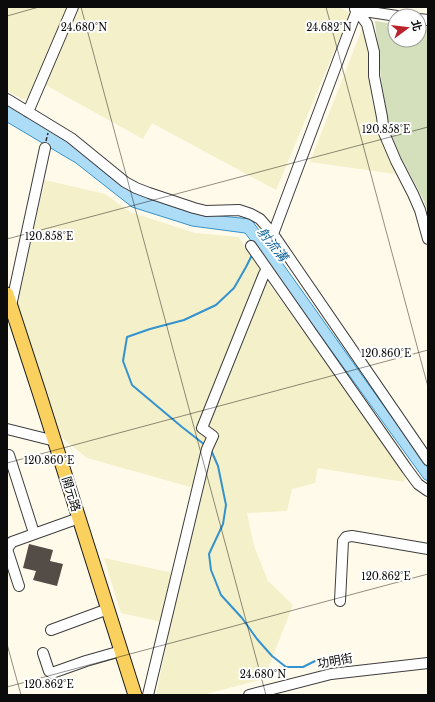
<svg xmlns="http://www.w3.org/2000/svg" width="435" height="702" viewBox="0 0 435 702" font-family="'Libre Baskerville','Noto Sans TC',serif">
<rect width="100%" height="100%" fill="#fffae9"/>
<!-- farmland -->
<path fill="#f4f0c9" d="M7,7h332l11,6 -74,177 -124,-67 -9,16 -103,-57 -15,18 -18,-9z
M362,29l6,21 3,47 12,48 12,29 -85,-12z
M45,180l60,14 25,18 65,21 44,4 28,44 139,193 -2,8 -86,-14 -3,15 -23,6 -5,22 -40,2 7,33 14,35 25,24 -29,74 -62,16h-46l15,-71 -50,-11 -17,-55 78,17 19,-85 -114,-32 -27,-22 -43,-132z"/>
<!-- cemetery -->
<path fill="#d4dfbb" d="M375,21l20,3v16h24v-13l9,2v180h-2l-2,-8 -32,-61 -10,-53z"/>
<!-- water -->
<path fill="#addcf6" stroke="#3493ce" d="M7,104l72,45 48,37 73,28 51,5 177,249v13l-4,-2 -161,-223 -18,-23 -53,-7 -60,-19 -56,-44 -69,-41z"/>
<g fill="none" stroke-linecap="round" stroke-linejoin="round">
<!-- stream -->
<path stroke="#3493ce" stroke-width="2" d="M205,445l-23,-18 -50,-42 -9,-24 4,-24 23,-8 34,-9 32,-15 18,-17 12,-21 6,-12
M211,450l7,16 8,39 -3,19 -14,30 2,16 10,25 21,23 15,21 15,17 14,11h17l12,-6"/>
</g>
<!-- building -->
<path fill="#534c47" d="M29,544l24,6 -3,11 13,3 -6,22 -24,-6 3,-9 -13,-3z"/>
<g fill="none" stroke-linecap="round" stroke-linejoin="round">
<!-- minor casing -->
<g stroke="#3e3e3e" stroke-width="12">
<path id="minor" d="M355,9l2,1 40,6
M357,10l10,14 7,28v24l8,41 2,16 12,28 17,33 7,16 8,29
M419,19l9,1
M7,99l64,39 54,44 11,6 13,5 45,15 12,3 33,-1 12,4 9,5 13,15 155,226
M28,112l45,-105
M273,234l84,-224v-3
M251,246l156,223 11,15 10,7
M11,306l34,-158
M7,429l48,12
M9,455l25,78
M19,586l-12,-37 5,-7 67,-24
M340,601l3,-60 3,-4 6,-1 76,13
M51,630l57,-21
M43,653l6,18 3,2 34,-12 35,-10
M148,695l59,-246 6,-13 -11,-8 62,-154 3,-5
M249,695l82,-21 97,-11"/>
</g>
<!-- major casing -->
<g stroke="#1c1c1c" stroke-width="15">
<path id="major" d="M7,294l32,98 96,303"/>
</g>
<!-- path -->
<path stroke="#2d2d2d" stroke-width="1.5" stroke-dasharray="4 2" stroke-linecap="butt" d="M46,141l2,-8"/>
<!-- minor -->
<use href="#minor" stroke="#fff" stroke-width="10"/>
<!-- major -->
<use href="#major" stroke="#fad15e" stroke-width="13"/>
</g>
<!-- ticks -->
<path fill="none" stroke="#0b0b0b" stroke-width="1" stroke-opacity="0.45" d="M81,7l185,688M326,7l102,380M7,16l32,-9M7,239l421,-112M7,463l421,-113M7,644l14,51M7,687l421,-113"/>
<g text-anchor="middle" stroke-width="4" stroke-linejoin="round" paint-order="stroke">
<!-- street labels -->
<g font-size="12" fill="#0b0b0b" stroke="#fff">
<text transform="translate(71 494) rotate(73)" y="4">開元路</text>
<text transform="translate(335 661) rotate(-10)" y="4">功明街</text>
</g>
<!-- water labels -->
<g font-size="13" font-style="italic" fill="#14639c" stroke="#fff">
<text transform="translate(273 244) rotate(51)" y="5">射流溝</text>
</g>
</g>
<g font-size="10" text-anchor="middle" fill="#0b0b0b" stroke="#fff" stroke-width="4" stroke-linejoin="round" paint-order="stroke">
<text x="84" y="31">24.680°N</text>
<text x="329" y="31">24.682°N</text>
<text x="386" y="133">120.858°E</text>
<text x="49" y="240">120.858°E</text>
<text x="386" y="357">120.860°E</text>
<text x="49" y="464">120.860°E</text>
<text x="386" y="580">120.862°E</text>
<text x="263" y="678">24.680°N</text>
<text x="49" y="688">120.862°E</text>
</g>
<!-- border -->
<rect width="435" height="702" fill="none" stroke="#0b0b0b" stroke-width="16"/>
<!-- north arrow -->
<g transform="translate(407 28) rotate(75)"><circle r="19" fill="#ffffff" stroke="#9d9d9d"/>
<path d="M0-3L7 15L0 10L-7 15Z" fill="#bb232c"/>
<text y="-6" font-size="11" font-weight="bold" text-anchor="middle" fill="#0b0b0b">北</text>
</g>
</svg>
